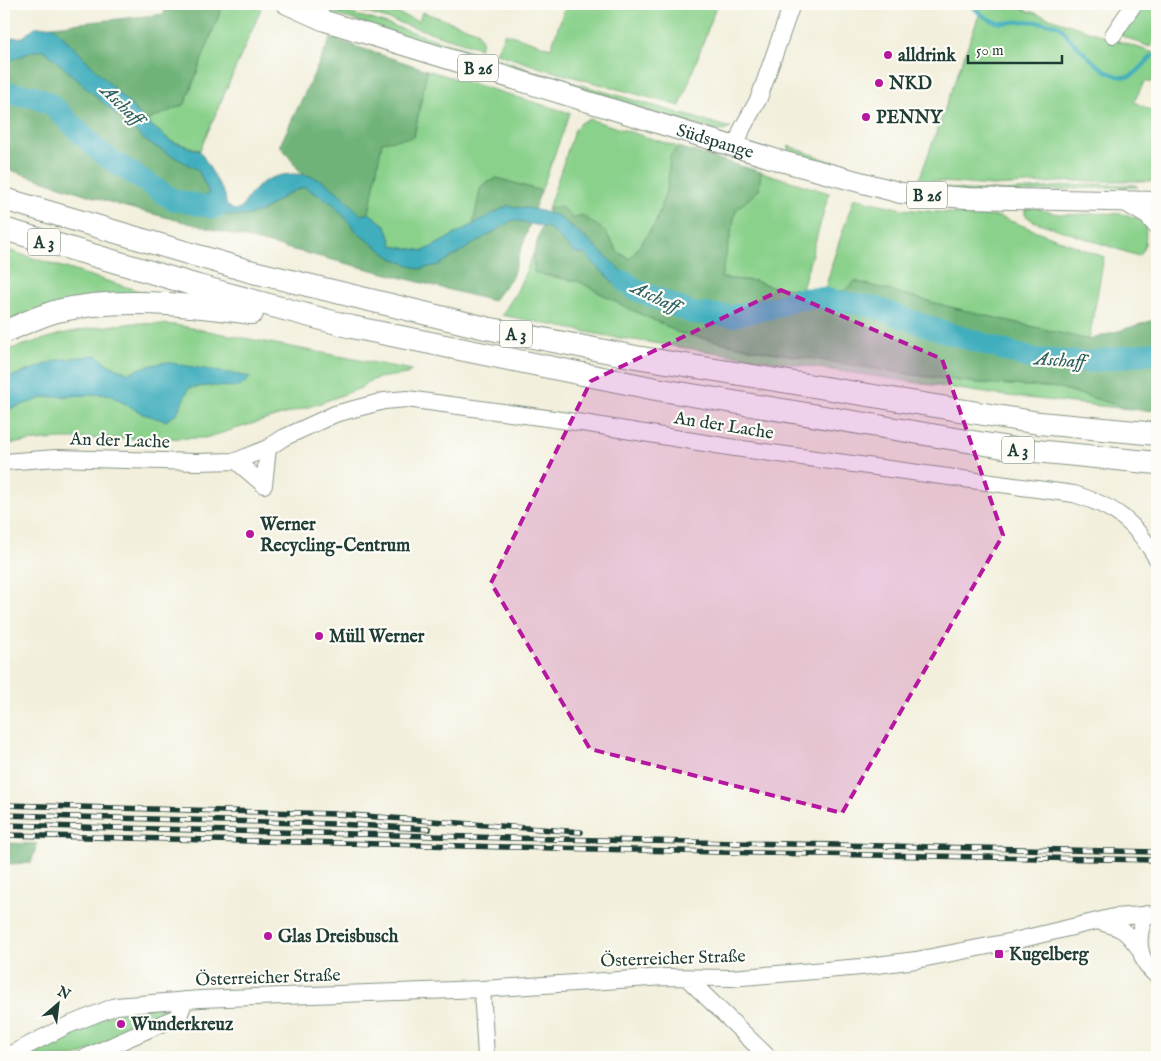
<svg xmlns="http://www.w3.org/2000/svg" width="1161" height="1061" viewBox="0 0 1161 1061" font-family="'IM FELL English',serif">
<rect width="100%" height="100%" fill="#fdfcf7"/>
<filter id="ink" filterUnits="userSpaceOnUse"><feTurbulence type="fractalNoise" baseFrequency=".02" numOctaves="2"/><feDisplacementMap in="SourceGraphic" scale="10" xChannelSelector="R" yChannelSelector="G"/><feConvolveMatrix kernelMatrix="1 2 1 2 8 2 1 2 1" color-interpolation-filters="sRGB"/></filter>
<filter id="wash" filterUnits="userSpaceOnUse"><feTurbulence type="fractalNoise" baseFrequency=".0096" numOctaves="4" result="noise"/><feDisplacementMap in="SourceGraphic" scale="20" xChannelSelector="R" yChannelSelector="G"/><feGaussianBlur stdDeviation="1.12" result="paint"/><feColorMatrix in="noise" values="0 0 0 0 0 0 0 0 0 0 0 0 0 0 0 0 0 1.4 0 .05"/><feComposite in="paint" operator="in"/></filter>
<g filter="url(#wash)">
<rect width="100%" height="100%" fill="#f2efdc"/>
<!-- green -->
<path fill="#8ad18c" stroke="#548760" d="M223,4h28l10,5 -61,141 -29,-9 -25,-20 39,-17z
M301,4h11l59,15 107,34 -3,4z
M329,4h40l50,17 3,-9 55,19 5,10 -2,7 -109,-34z
M566,4h151l-37,102 -136,-37 -48,-16 9,-20 46,15z
M983,4h25l149,50v25l-4,3h-9l-10,20 23,11v68h-79l-86,5 -73,-6z
M1142,4h15v33l-7,10 -30,-12z
M498,59l38,13 195,56 -8,3 -9,-1 -214,-63 -2,-3z
M427,70l143,43 -29,78 -44,-13 -16,8 -8,39 -49,26 -31,-5 -7,-20 -17,-13 13,-72 32,-4z
M589,119l89,28 -8,9 -2,29 -12,37 -26,37 -12,-7 -13,-21 -33,-13 -11,-12 -13,3 26,-78 6,-8z
M789,146l91,34 86,10 40,1 82,-7 47,1 3,2 -50,1 -82,6h-40l-87,-12 -92,-29z
M761,172l68,21 -27,96 -25,-1 -22,-7 -34,-3 15,-68 22,-20z
M854,198l48,11 98,8 104,40 -15,83 -139,-33 -95,-26 -11,10 -19,-1 9,-33z
M1036,208c7,2 15,5 23,6 27,3 63,-8 87,9 -1,11 2,27 -8,33l-105,-35 -8,-6v-6z
M1153,236l4,14v43l-7,-22z
M4,249l158,49 -158,24z
M533,255l2,18 45,9 45,25 46,21 5,4 76,17 163,26 62,8 83,5 69,21 -130,-14 -392,-59 -105,-21 15,-24z
M134,323l42,2 236,45 -5,4 -28,4 -12,4 -6,6 -46,17 -110,33 -147,1 -54,5v-33l42,-14 63,-3 34,20 34,-1 12,-25 18,-2 -63,-19 -15,6 -20,-8 -13,-10 -37,5 -55,19v-28l57,-17 37,-7z
M171,1006l3,7 -98,44h-49c32,-21 75,-43 113,-49 10,-1 21,-1 31,-2z"/>
<!-- forest -->
<path fill="#6fb378" stroke="#477856" d="M163,4h60l-38,100 -39,17 -93,-95 112,-12z
M331,38l96,32 -13,67 -32,5 -13,71 -8,2 -36,-33 -24,-9 -21,-28z
M44,50l103,92 51,28 11,23 -7,6 -8,1 -3,3 16,11 56,-3 24,-17 17,-7 28,16 28,32 32,23 27,11 20,-5 74,-44 17,3 -18,54 -19,24 -371,-95 -118,-38v-105l30,-12z
M678,147l83,25 -2,18 -23,20 -15,68 34,3 22,7 67,3 11,-10 95,26 139,33 68,-21v92l-28,-2 -69,-21 -83,-5 -62,-8 -163,-26 -76,-17 -5,-4 -46,-21 -45,-25 -45,-9 -2,-18 9,-29 7,2 35,26 34,33 35,4c-9,-5 -19,-10 -27,-16 -25,-18 -49,-54 -79,-62l1,-4 13,-3 11,12 10,-3 23,16 13,21 12,7 26,-37 12,-37 2,-29z
M497,178l44,13 -7,18 -27,-3 -34,19 8,-39z
M4,843l33,1 -6,19 -27,1z"/>
<!-- water -->
<path fill="#40aebd" stroke="#307678" d="M53,26l93,95 25,20 29,10 25,44 1,9 7,6 8,-1c5,-8 9,-15 16,-22 17,-16 50,-17 69,-4 13,9 24,21 35,32l8,-2 17,13 7,20 31,5 83,-45 27,3 24,7 39,32 29,27 27,16 -1,5 -5,4 -29,-13 -34,-33 -9,-1 -26,-25 -36,-8 -74,45 -20,4 -27,-11 -32,-23 -28,-32 -28,-16 -17,7 -25,17 -17,5 -38,-2 -19,-8 6,-6 8,-1 7,-6 -11,-23 -51,-28 -103,-92 -10,1 -30,12v-25l19,-1 12,-10z
M96,355l13,10 20,8 15,-6 21,-5 86,15 -11,10 -33,-1 -18,2 -12,25 -11,8 -23,-7 -35,-20 -62,3 -42,14v-32l55,-19z"/>
<g fill="none" stroke-linecap="round" stroke-linejoin="round">
<!-- stream -->
<path stroke="#40aebd" stroke-width="4" d="M970,4c32,33 38,11 74,19 4,1 11,1 15,3 4,2 7,9 10,12 14,13 35,39 56,39 10,0 20,-14 27,-21"/>
<!-- river -->
<path stroke="#40aebd" stroke-width="22" d="M4,93l30,3 18,9 50,49 72,46 41,8
M626,282l8,7 58,24 40,3 44,-9 20,-8 24,-1 54,9 58,21 101,31 58,3 66,-10"/>
</g>
</g>
<g filter="url(#ink)">
<g fill="none" stroke-linecap="round" stroke-linejoin="round">
<!-- minor casing -->
<g stroke="#889688" stroke-width="18">
<path id="minor" d="M1113,35l21,-31
M736,147l6,-18 17,-31 33,-94
M1120,200l27,16 10,11
M236,461l28,24
M4,462l52,-4 141,4 39,-1 32,-13 15,-10 52,-24 49,-13 23,-2 176,24 152,25 339,46c42,13 61,28 83,65
M264,485l4,-37
M1147,914c-12,22 -10,46 10,62
M1100,922c24,6 27,10 41,29
M687,978l81,79
M482,989l4,68
M4,1056l5,-1 57,-29 50,-20 84,-7 282,-10 183,-12 66,1 130,-11 55,-7 98,-19 100,-24 43,-3
M86,1057l93,-41 6,-16"/>
</g>
<!-- major casing -->
<g stroke="#889688" stroke-width="22">
<g id="major">
<path id="s1" d="M287,4l38,17 456,140 120,32 66,5 190,4"/>
</g>
</g>
<!-- highway casing -->
<g stroke="#889688" stroke-width="24">
<path id="highway" d="M4,199l245,72 237,57 150,29 403,66 118,11
M4,229l194,57 154,41 304,62 359,60 142,14
M4,332c17,-7 35,-16 53,-21 63,-15 132,-6 195,2"/>
</g>
<!-- minor -->
<use href="#minor" stroke="#fff" stroke-width="16"/>
<!-- major -->
<use href="#major" stroke="#fff" stroke-width="20"/>
<!-- highway -->
<use href="#highway" stroke="#fff" stroke-width="22"/>
<!-- rail casing -->
<g stroke="#1f3d34" stroke-width="5.5">
<path id="rail" d="M4,805l333,9 244,18
M4,815l332,9 93,5
M4,825l506,13 647,14
M4,835l756,18 397,7"/>
</g>
<!-- rail -->
<use href="#rail" stroke="#fdfcf7" stroke-width="4" stroke-dasharray="11" stroke-linecap="butt"/>
</g>
</g>
<!-- marked area -->
<path fill="#b5179e" fill-opacity="0.2" stroke="#b5179e" stroke-width="4" stroke-dasharray="10 6" stroke-linejoin="round" d="M781,290l161,69 61,176 -161,278 -252,-64 -99,-166 100,-202z"/>
<!-- markers -->
<g fill="#b5179e" stroke="#fdfcf7" stroke-width="2">
<circle cx="888" cy="55" r="5"/>
<circle cx="879" cy="83" r="5"/>
<circle cx="866" cy="117" r="5"/>
<circle cx="250" cy="534" r="5"/>
<circle cx="319" cy="636" r="5"/>
<circle cx="268" cy="936" r="5"/>
<rect x="994" y="949" width="10" height="10" rx="2.5"/>
<circle cx="121" cy="1024" r="5"/>
</g>
<g text-anchor="middle" stroke-width="4.5" stroke-linejoin="round" paint-order="stroke">
<!-- shield labels -->
<g fill="#fdfcf7" stroke="#62766e" stroke-width="1">
<rect x="458" y="54.5" width="40" height="27" rx="4"/>
<rect x="907" y="181.5" width="40" height="27" rx="4"/>
<rect x="28" y="228.5" width="32" height="27" rx="4"/>
<rect x="500" y="320.5" width="32" height="27" rx="4"/>
<rect x="1002" y="436.5" width="32" height="27" rx="4"/>
</g>
<g font-size="16" font-weight="bold" fill="#1f3d34">
<text x="478" y="74">B 26</text>
<text x="927" y="201">B 26</text>
<text x="44" y="248">A 3</text>
<text x="516" y="340">A 3</text>
<text x="1018" y="456">A 3</text>
</g>
<!-- poi labels -->
<g font-size="18" font-weight="bold" fill="#1f3d34" stroke="#fdfcf7" text-anchor="start">
<text x="898" y="61">alldrink</text>
<text x="889" y="89">NKD</text>
<text x="876" y="123">PENNY</text>
<text x="260" y="530">Werner<tspan x="260" dy="21">Recycling-Centrum</tspan></text>
<text x="329" y="642">Müll Werner</text>
<text x="278" y="942">Glas Dreisbusch</text>
<text x="1009" y="960">Kugelberg</text>
<text x="131" y="1030">Wunderkreuz</text>
</g>
<!-- street labels -->
<g font-size="18" fill="#1f3d34" stroke="#fdfcf7">
<text dy="6" stroke="none"><textPath href="#s1" startOffset="450">Südspange</textPath></text>
<text transform="translate(724 425) rotate(9)" y="6">An der Lache</text>
<text transform="translate(120 440) rotate(2)" y="6">An der Lache</text>
<text transform="translate(673 958) rotate(-2)" y="6">Österreicher Straße</text>
<text transform="translate(268 977) rotate(-2)" y="6">Österreicher Straße</text>
</g>
<!-- water labels -->
<g font-size="19" font-style="italic" fill="#295f5d" stroke="#fdfcf7">
<text transform="translate(123 104) rotate(44)" y="7">Aschaff</text>
<text transform="translate(656 296) rotate(26)" y="7">Aschaff</text>
<text transform="translate(1060 359) rotate(4)" y="7">Aschaff</text>
</g>
</g>
<!-- margin -->
<rect width="1161" height="1061" fill="none" stroke="#fdfcf7" stroke-width="20"/>
<!-- north arrow -->
<g transform="translate(58 1004) rotate(28)" stroke="#fdfcf7" stroke-width="4" paint-order="stroke">
<path d="M0-4L9 19L0 12L-9 19Z" fill="#1f3d34"/>
<text y="-8" font-size="14" font-weight="bold" text-anchor="middle" fill="#1f3d34">N</text>
</g>
<!-- scale -->
<path d="M968 55v8h94v-8" fill="none" stroke="#1f3d34" stroke-width="2.5"/>
<text x="976" y="55" font-size="15" fill="#1f3d34" stroke="#fdfcf7" stroke-width="4" paint-order="stroke">50 m</text>
</svg>
